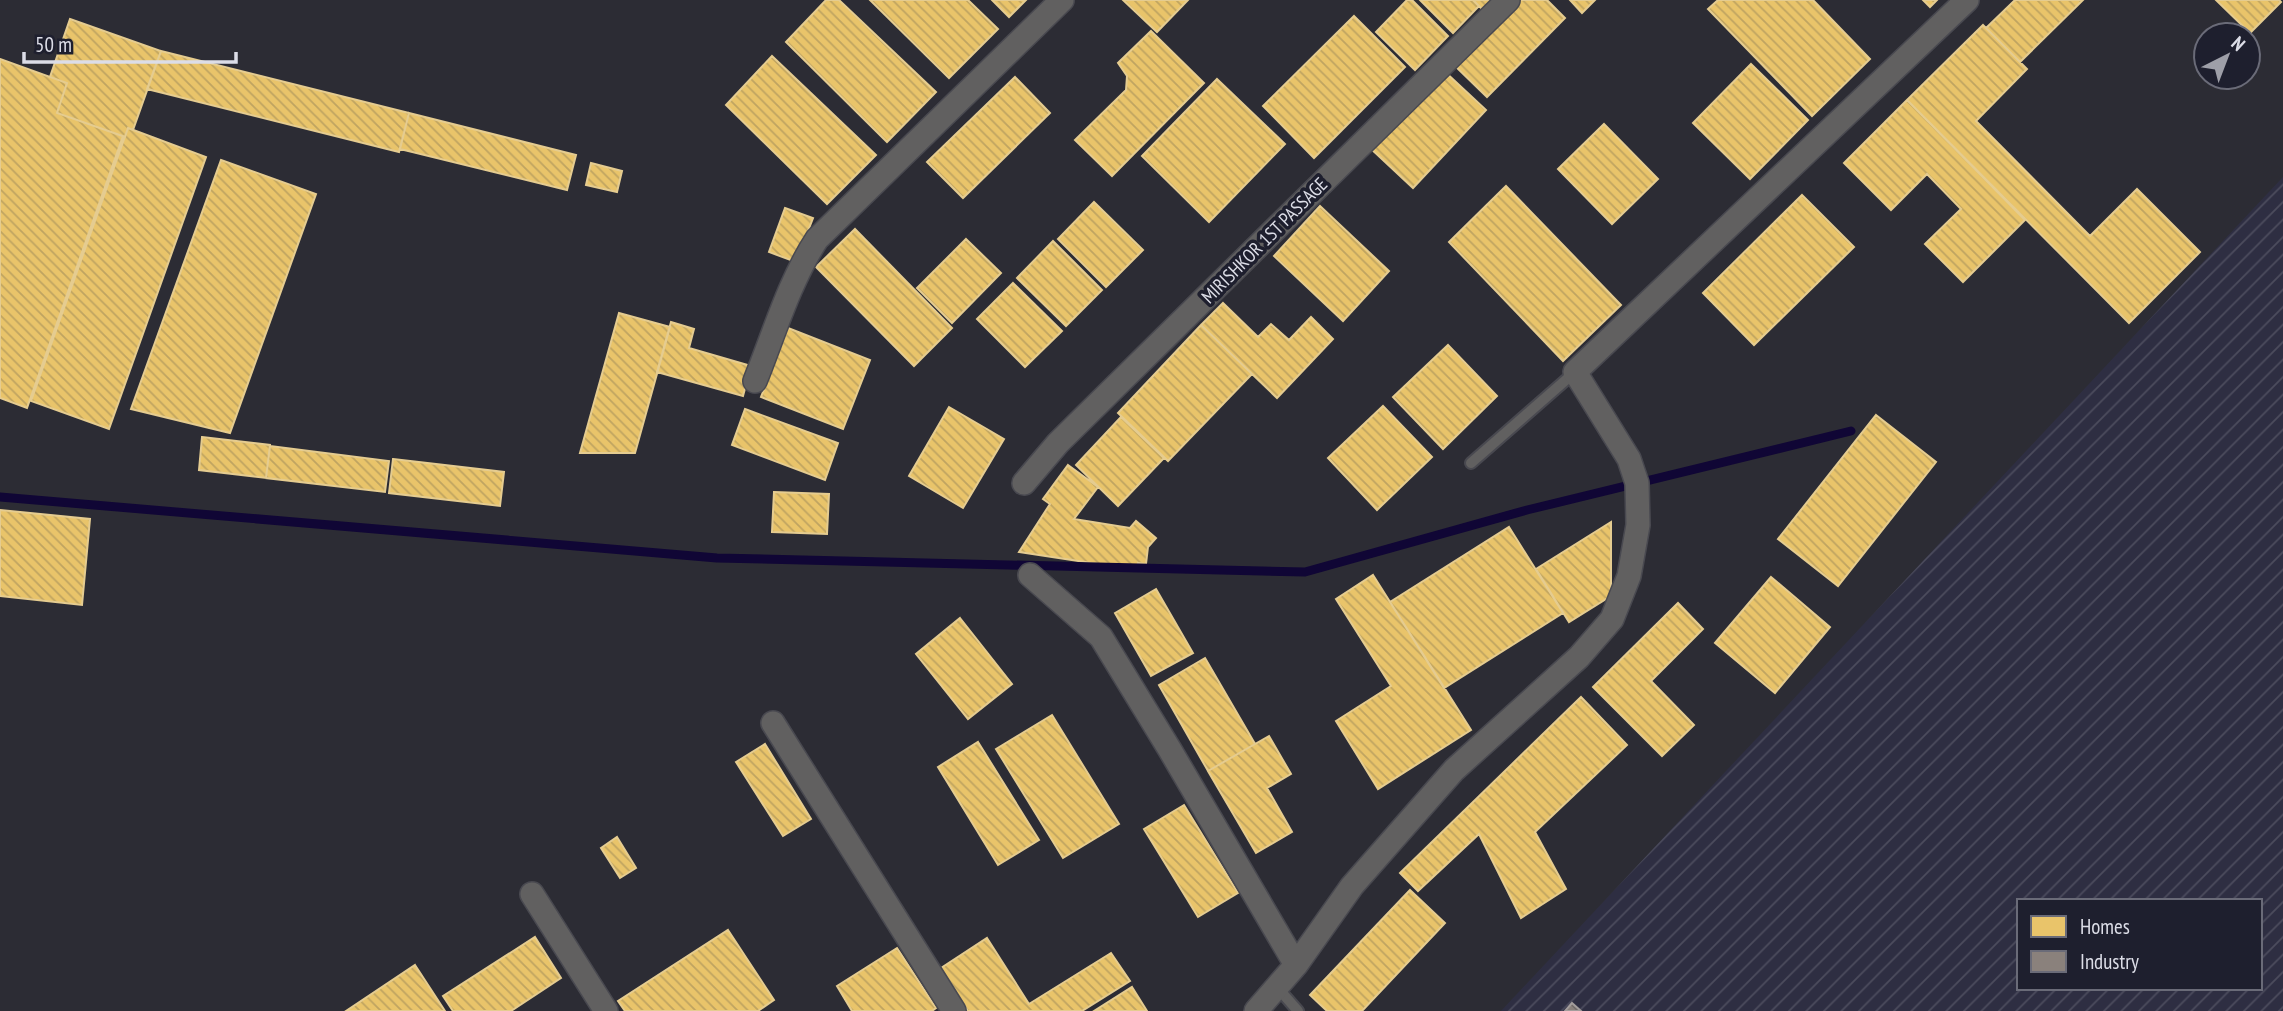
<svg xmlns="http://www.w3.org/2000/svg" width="2283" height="1011" viewBox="0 0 2283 1011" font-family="'PT Sans Narrow',sans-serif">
<defs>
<pattern id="industrial-furrows" width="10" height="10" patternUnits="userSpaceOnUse" patternTransform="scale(1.75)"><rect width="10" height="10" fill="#2e2e42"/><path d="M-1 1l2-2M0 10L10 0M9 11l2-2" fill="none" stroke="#4c4c5d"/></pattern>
<pattern id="homes-back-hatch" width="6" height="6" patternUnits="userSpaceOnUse" patternTransform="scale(1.75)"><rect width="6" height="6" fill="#e9c46a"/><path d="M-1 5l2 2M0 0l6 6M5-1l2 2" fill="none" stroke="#bfa461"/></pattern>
<pattern id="industry-back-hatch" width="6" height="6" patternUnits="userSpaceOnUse" patternTransform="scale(1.75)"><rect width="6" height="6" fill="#8a817c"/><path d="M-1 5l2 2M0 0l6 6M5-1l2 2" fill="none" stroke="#716b69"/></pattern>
</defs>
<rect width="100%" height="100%" fill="#2c2c34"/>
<!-- industrial -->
<path fill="url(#industrial-furrows)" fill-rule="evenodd" d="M2283,177v834h-782zM2019,901h241v87h-241z"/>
<!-- homes -->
<path fill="url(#homes-back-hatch)" stroke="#e5cc90" stroke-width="2" d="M826,0h13l97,92 -49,50 -101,-100z
M870,0h98l30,29 -49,49z
M992,0h34l-17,17z
M1123,0h65l-31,32z
M1407,0h5l36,36 -33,34 -39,-38z
M1420,0h53l6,6 -26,27z
M1473,0h24l-12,12z
M1517,0h30l18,18 -78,79 -34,-33z
M1570,0h25l-13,13z
M1718,0h95l57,59 -58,57 -104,-107z
M1923,0h14l-7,7z
M2015,0h68l-63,62 -34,-34z
M2216,0h63l2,2 -31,31z
M1354,16l51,51 -91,91 -51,-52z
M70,19l91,32 -28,79 -5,-2 -3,9 -68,-24 10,-30 -17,-6z
M1983,25l44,44 -51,52 114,115 47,-47 63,63 -71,71 -222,-223z
M1151,31l53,52 -92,93 -37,-36 51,-50 1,-14 -9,-13z
M161,51l248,62 -10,39 -252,-63z
M772,56l104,99 -49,49 -101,-99z
M0,59l67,24 -10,30 66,23 -96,272 -27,-10z
M1751,64l57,56 -58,59 -57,-56z
M1442,69l44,41 -73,78 -44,-41z
M1015,77l35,36 -87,85 -36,-36z
M1217,79l68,65 -76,78 -67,-66z
M1907,100l118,120 -62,62 -38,-38 36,-35 -34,-35 -36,36 -47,-47z
M409,113l167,42 -9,35 -167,-41z
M1604,124l54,55 -46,45 -54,-55z
M128,128l78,29 -97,272 -78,-28z
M221,160l95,34 -86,239 -99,-24z
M591,163l31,8 -5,21 -31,-7z
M1506,186l115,119 -58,56 -114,-119z
M1802,195l52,52 -100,98 -51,-52z
M1094,202l49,48 -37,37 -48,-48z
M1320,206l69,65 -46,50 -69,-65z
M785,208l28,10 -17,44 -27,-10z
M855,229l97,99 -38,38 -98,-99z
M966,239l35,34 -49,50 -35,-35z
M1053,241l49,49 -36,36 -49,-48z
M1013,283l49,48 -37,36 -48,-48z
M1223,303l35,34 13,-13 18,16 22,-23 22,22 -56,59 -76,-73z
M619,313l51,14 -35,126h-55z
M671,322l23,7 -5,19 62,18 -8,30 -86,-24z
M1201,325l51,49 -84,87 -50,-48z
M788,328l82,32 -27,69 -82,-32z
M1448,345l49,51 -54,53 -50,-52z
M1383,406l49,51 -55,53 -49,-52z
M949,407l55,32 -41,69 -54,-32z
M745,409l93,34 -13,37 -93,-35z
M1876,415l60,47 -98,124 -60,-47z
M1121,417l43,41 -46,48 -42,-41z
M202,437l68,8 -4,33 -67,-8z
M270,446l119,15 -4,31 -119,-14z
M393,459l111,13 -4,34 -111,-13z
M1068,465l30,22 -24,32 56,9 6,-7 20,17 -8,9 -2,17 -8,-1v7l-119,-18 31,-48 -7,-5z
M774,492l55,2 -2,40 -55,-2z
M0,510l90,9 -8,86 -82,-9z
M1611,522v74l-42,26 -33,-53z
M1509,527l54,86 -119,75 -54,-86z
M1373,575l98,155 -93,59 -42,-68 55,-35 -55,-87z
M1771,577l59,50 -55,66 -60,-50z
M1156,589l37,64 -42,23 -36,-63z
M1678,603l25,26 -52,52 43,44 -32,31 -69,-69z
M960,618l52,66 -44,35 -52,-65z
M1205,658l50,86 -47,27 -49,-86z
M1581,697l46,48 -92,87 31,57 -45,29 -42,-84 -61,57 -18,-18z
M1052,715l67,109 -56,34 -67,-109z
M1269,736l22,38 -24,14 25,44 -36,21 -48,-82z
M978,742l61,98 -41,25 -60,-98z
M765,744l46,75 -28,17 -47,-74z
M1184,805l54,88 -40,24 -54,-88z
M617,837l19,31 -16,10 -19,-30z
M1410,890l35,33 -83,88h-35l-17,-16z
M728,930l46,70 -16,11h-133l-7,-10z
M535,937l26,41 -50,33h-58l-10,-15z
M987,938l42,66 82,-51 19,28 -48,30h-114l-27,-43z
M897,948l39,60 -4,3h-80l-15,-25z
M415,965l30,46h-99z
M1132,987l15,24h-53z"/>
<!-- industry -->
<path fill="url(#industry-back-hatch)" stroke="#a39d9c" stroke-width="2" d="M1572,1003l9,8h-16z"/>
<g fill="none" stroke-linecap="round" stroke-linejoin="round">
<!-- stream -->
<path stroke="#100635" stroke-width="9" d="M0,497l717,61 588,14 222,-62 324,-79"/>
<!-- service casing -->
<g stroke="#494950" stroke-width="14">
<path id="service" d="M1471,463l104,-91
M1277,987l21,24"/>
</g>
<!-- minor casing -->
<g stroke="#494950" stroke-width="26">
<path id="minor" d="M755,381c19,-47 34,-99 62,-142l245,-239
M1024,483l34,-40 450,-443
M1030,575l71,62 69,113 126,215
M773,723l181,288
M532,894l74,117
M1256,1011l40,-46 56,-79 102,-116 125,-113 33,-38 17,-43 9,-51 -1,-42 -8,-24 -54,-87 392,-372"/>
</g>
<!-- service -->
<use href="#service" stroke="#616060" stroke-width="10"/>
<!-- minor -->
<use href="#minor" stroke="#616060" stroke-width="23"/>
</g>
<g text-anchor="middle" stroke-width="7" stroke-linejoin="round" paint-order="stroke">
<!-- street labels -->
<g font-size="19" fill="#dcdde7" stroke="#1e1f2e">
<text transform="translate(1264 240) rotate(-45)" y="7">MIRISHKOR 1ST PASSAGE</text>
</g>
</g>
<!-- legend -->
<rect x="2017" y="899" width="245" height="91" fill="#1e1f2e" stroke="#6a6b78" stroke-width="2"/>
<rect x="2031" y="916" width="35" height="21" fill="#e9c46a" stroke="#6a6b78" stroke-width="2"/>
<text x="2080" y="934" font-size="21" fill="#dcdde7">Homes</text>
<rect x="2031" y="951" width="35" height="21" fill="#8a817c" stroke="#6a6b78" stroke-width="2"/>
<text x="2080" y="969" font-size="21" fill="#dcdde7">Industry</text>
<!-- north arrow -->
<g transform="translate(2227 56) rotate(42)"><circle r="33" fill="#1e1f2e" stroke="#6a6b78" stroke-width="2"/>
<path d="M0-5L12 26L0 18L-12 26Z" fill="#9e9fa8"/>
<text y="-10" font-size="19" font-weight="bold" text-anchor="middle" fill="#dcdde7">N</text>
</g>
<!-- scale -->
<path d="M24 52v10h212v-10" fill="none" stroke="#dcdde7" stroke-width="3.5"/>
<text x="35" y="52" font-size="21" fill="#dcdde7" stroke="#1e1f2e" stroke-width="5" paint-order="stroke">50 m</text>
</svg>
